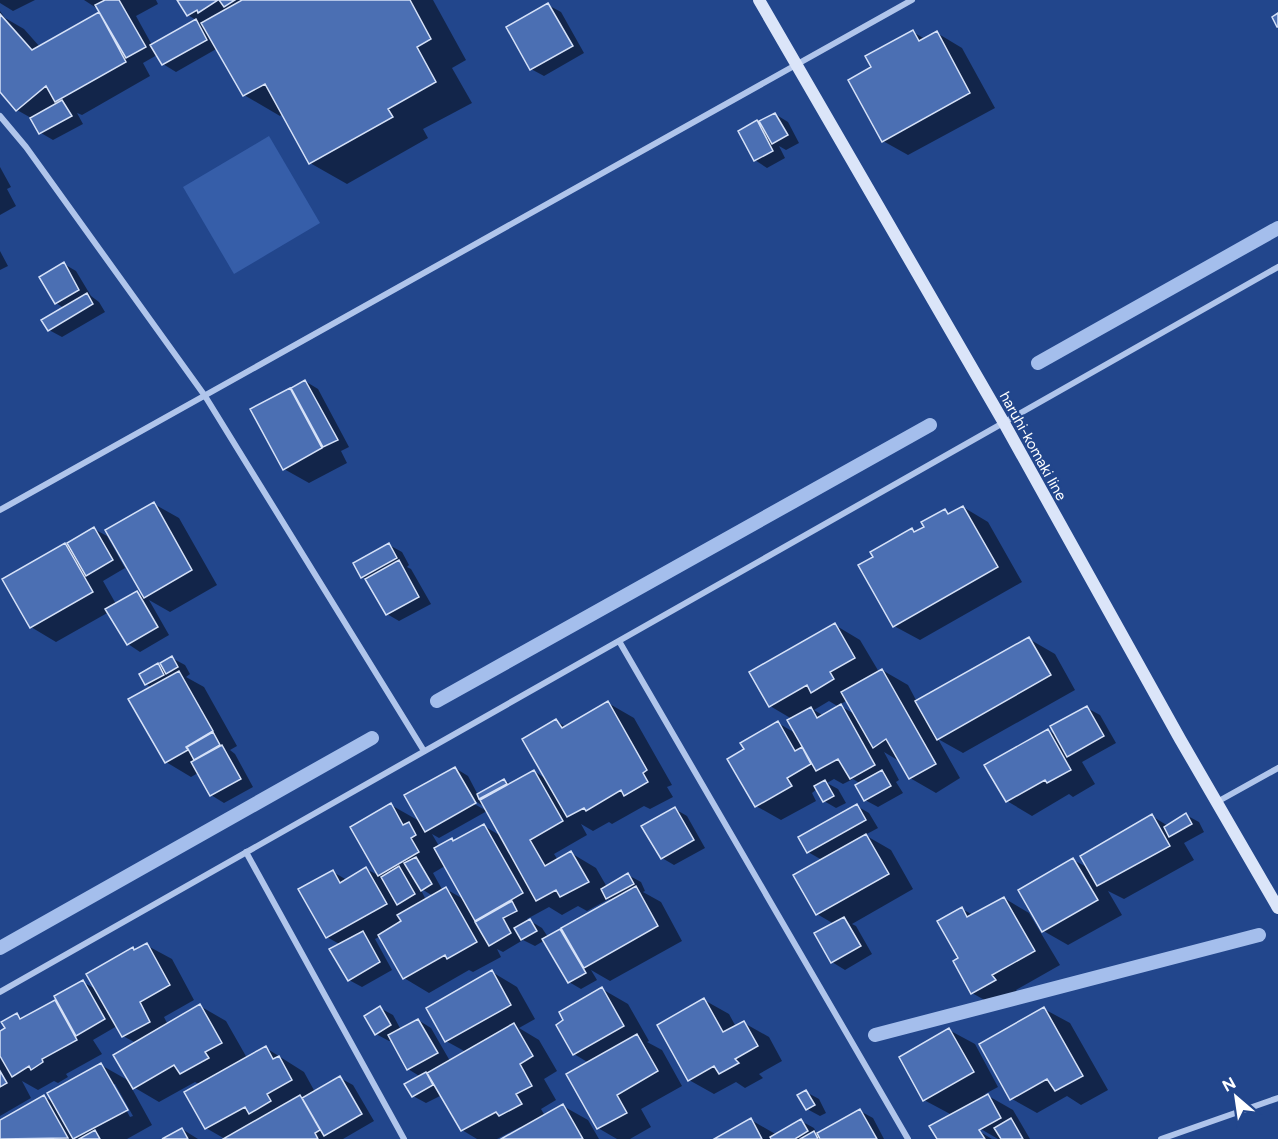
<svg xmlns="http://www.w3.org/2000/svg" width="1278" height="1139" viewBox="0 0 1278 1139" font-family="Figtree,sans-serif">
<rect width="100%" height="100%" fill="#22468c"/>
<!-- green -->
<path fill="#365ea9" d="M269,136l51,87 -86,51 -51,-87z"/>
<!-- shadow -->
<path fill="#0007" fill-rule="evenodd" d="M0,0h35l-22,11 -13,-8z
M84,0h72l2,4 -22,12 16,29 44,-25 -8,-5 -9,-15h254l33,60 -14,8 20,35 -49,26 5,9 -81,46 -37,-21 -27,-49 -3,2 -36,-21 -26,-47 -42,24 -13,-8 -6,-9 -14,8 7,13 -68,39 -5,-2 6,11 -30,16 -12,-7 -8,-14 -16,-9 -17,-20v-79l5,7 19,11 16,18 59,-33 5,3 -3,-6z
M548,5l13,7 23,41 -40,23 -13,-7z
M913,32l12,7 12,-6 25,15 33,60 -87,47 -25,-14 -10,-74z
M775,114l13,8 11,21 -13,7 -7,-4 6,12 -18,10 -12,-8 2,-38 3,1z
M0,167l11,20 -4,2 9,17 -16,9z
M0,251l8,15 -8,4z
M64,264l12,7 15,25 8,6 6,10 -43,25 -13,-7 15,-22 -8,-5z
M305,381l13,8 31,58 -8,4 6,12 -38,20 -25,-14 6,-79 5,3z
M154,504l25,14 38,67 -47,27 -21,-12 20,35 -29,17 -12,-8 -19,-32 -53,30 -25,-15 34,-82 7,3 22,-19 13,7 18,32 -22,13 13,23 21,-11 8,5 -38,-68z
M963,507l25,15 34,60 -102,58 -26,-14 -19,-69 37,-28 5,4 28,-22 6,3z
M389,545l13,7 7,13 -2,2 4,2 20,35 -32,17 -12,-7 -19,-34 -5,-3z
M835,625l25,15 19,32 3,-2 26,15 9,17 112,-63 26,15 20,36 -112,63 -25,-14 22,39 -24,15 -26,-15 -11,-17 -15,-9 15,28 -3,2 7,11 -25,14 -13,-7 -4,-16 -8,-5 -10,5 -9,-5 -7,4 11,6 8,14 -10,5 -12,-7 -7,-12 -5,4 4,8 -35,19 -25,-14 -10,-56 32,-27 19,11 -5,-15 -22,-13zM848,700l8,15 -17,-10zM829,701l10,6 -15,9 -10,-6z
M172,658l13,7 5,9 -4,3 18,10 33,59 -7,4 5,4 18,33 -29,16 -13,-8 -13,-22 -7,4 -25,-15 -14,-74 -6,-4 12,-19 8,5z
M608,703l26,15 38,67 -5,2 6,10 -23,12 -6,-3 -32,18 -3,-2 -16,9 -12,-7 6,11 -33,19 4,6 13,-7 25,15 11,19 21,-12 13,7 4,9 -2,1 18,10 21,39 -72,40 -19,-11 6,10 -16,9 -12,-7 -24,-42 -10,6 -12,-6 -20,12 -6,-3 4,8 -28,15 -4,-2 -40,23 -25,-15 -23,-42 -6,3 17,31 -30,17 -13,-7 -8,-35 -14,-8 -26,-47 32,-18 14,8 19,-11 14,7 -28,-49 39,-22 30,17 34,-54 13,8 10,19 26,-15 7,4 23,-13 12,8 10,-58 10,6zM470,798l15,9v3l-16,-9zM487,811l14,25 -17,-10 -29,16 -3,-3 -13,7 -7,-12 7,4zM445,866l20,34 -19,-11 -3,2 -10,-18zM420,888l13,8 -7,4zM609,899l4,2 -46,33 -7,-3 -12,6 -6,-9 -15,-9 22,-12 13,8 16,-9 9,5z
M1087,708l13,7 16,28 -34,19 13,22 -22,13 -4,-3 -37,22 -25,-15 41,-71 9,6z
M857,806l12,7 9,15 -13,7 26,15 22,39 -61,35 4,2 16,28 -27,16 -13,-8 -16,-28 18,-10 -17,-10 5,-54 -14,-8z
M675,809l12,7 18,32 -31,17 -12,-7z
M1186,815l13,7 5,10 -20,11 10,17 -70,39 -16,-8 14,24 -54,30 -28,-16 33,-69 16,8 63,-52 16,10z
M1004,898l25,15 31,52 -44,25 4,5 -23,12 -25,-14 -11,-34 1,-50 11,6z
M146,945l26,14 22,41 -30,17 4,8 32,-19 26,15 21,37 19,-10 38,24 11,20 25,-14 13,7 21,36 -31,18h-118l-19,-11 -5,-43 -6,-3 -36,20 -29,-17 22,40 -25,14h-127v-17l44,-25 11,6 46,-38 30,17 5,-39 -13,-7 -6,-10 -24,14 9,14 -36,20 2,3 -10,6 -4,-2 -16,9 -16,-9 9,17 -31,18v-84l7,-4 10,-13 7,4 31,-17 6,3 22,-23 14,8 36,-41 3,2zM112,1084h3l18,32 -3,1z
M492,972l25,15 18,32 -16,9 20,12 18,31 -13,8 12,21 -15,9 4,7 18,-10 25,14 11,19h-95l18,-10 -2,-2 -23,12h-20l-15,-9 -20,-35 -16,8 -13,-7 8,-19 -13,-8 -16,-29 -3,1 -13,-7 4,-26 13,7 8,15 17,-10 13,8 19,33 16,-9 -20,-11z
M602,989l26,15 21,37 -2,1 15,8 20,36 -41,23 10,18 -21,12h-13l-19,-11 -9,-65 -15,-9z
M704,1000l25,14 7,13 8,-4 25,14 13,24 -23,13 4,4 -18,10 -9,-6 -22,12 -25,-14z
M1044,1009l26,14 38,67 -27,15 -14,-9 -30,17 -25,-14z
M949,1030l26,14 23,43 -13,7 28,16 17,29h-32l-24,-14 -2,2 20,12h-54l14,-24 -28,-15z
M806,1092l13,7 7,14 -6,3 -13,-7z
M860,1111l13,7 11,21h-167l34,-19 26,15 24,-14 13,7 3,6z
M182,1129l16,10h-33z"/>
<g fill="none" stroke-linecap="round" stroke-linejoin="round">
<!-- stream -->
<path stroke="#a4beec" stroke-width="14" d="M1038,363l240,-135
M437,701l493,-276
M0,948l372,-210
M875,1035l384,-100"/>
</g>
<!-- building -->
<path fill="#4b6fb3" stroke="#d5e1f8" stroke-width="1.5" d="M105,0h14l27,47 -20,11 -31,-53z
M177,0h41l-20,13 -1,-3 -10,6z
M219,0h16l-11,7z
M242,0h168l21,39 -14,8 19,35 -48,27 5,8 -84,47 -44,-80 -22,12 -42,-73z
M548,3l25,43 -43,24 -24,-43z
M99,12l27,50 -71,40 -9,-16 -30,25 -16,-19v-78l32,36z
M1278,13v14h-1l-5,-10z
M196,19l11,21 -45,25 -12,-20z
M913,30l6,11 18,-10 33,62 -88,49 -34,-62 23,-13 -6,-11z
M62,100l10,16 -33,18 -9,-16z
M775,113l13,22 -16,9 -13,-23z
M757,120l16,31 -19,10 -16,-30z
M64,262l15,28 -24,14 -16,-27z
M87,293l6,11 -45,27 -7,-11z
M305,380l33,60 -15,7 -32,-59z
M290,388l32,60 -39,22 -33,-61z
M154,502l38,68 -48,28 -39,-68z
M963,506l35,61 -105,60 -35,-62 15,-8 -3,-5 42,-24 2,4 10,-5 -3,-5 24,-13 3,5z
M94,527l19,33 -27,16 -19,-33z
M65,543l28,49 -63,36 -28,-49z
M389,543l8,15 -36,20 -8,-15z
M399,560l20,37 -33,18 -21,-36z
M137,591l21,36 -31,18 -22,-36z
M835,623l20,35 -25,14 4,7 -23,14 -4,-8 -38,22 -20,-35z
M1029,637l22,38 -114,65 -22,-39z
M172,656l6,11 -12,7 -6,-11z
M158,663l6,12 -19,10 -6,-11z
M882,669l54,95 -27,15 -23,-40 -13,9 -32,-56z
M179,671l34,60 -27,16 2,3 -23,13 -37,-64z
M608,701l39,69 -4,3 5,9 -24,14 -3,-6 -35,21 -2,-3 -17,9 -45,-78 34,-20 6,9z
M841,704l34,61 -25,14 -12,-20 -22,12 -29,-51 24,-13 6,11z
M1087,706l17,30 -37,21 -17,-31z
M778,721l17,30 7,-4 9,17 -24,14 5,8 -37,21 -28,-48 17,-10 -4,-6z
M1048,729l23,41 -24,13 -2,-3 -39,22 -22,-37z
M213,732l7,13 -26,15 -7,-13z
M222,745l19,34 -31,17 -19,-34z
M455,767l21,36 -51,29 -21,-37z
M534,770l29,51 -33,19 15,26 26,-15 18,31 -29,15 -4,-7 -20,11 -56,-101z
M882,770l9,16 -27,15 -9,-16z
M504,779l3,5 -28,15 -2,-5z
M825,780l9,16 -11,6 -9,-16z
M391,803l12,22 6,-3 7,13 -5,3 8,14 -41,24 -28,-49z
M857,804l9,16 -59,33 -9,-16z
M675,807l19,33 -33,19 -20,-33z
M1186,813l6,11 -23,13 -5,-10z
M1152,814l18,32 -73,40 -17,-30z
M484,824l39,69 -48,28 -41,-73 18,-10 1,3z
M866,834l23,40 -73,41 -23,-40z
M416,857l16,27 -11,7 -17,-28z
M1073,858l25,42 -56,32 -24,-42z
M399,866l16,28 -18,11 -16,-28z
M366,867l21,37 -61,34 -28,-49 35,-19 7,13z
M628,873l6,11 -28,15 -5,-10z
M636,886l22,40 -74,42 -23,-40z
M446,887l31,55 -30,17 -2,-4 -42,24 -25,-44 23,-14 -4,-6z
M1004,897l31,54 -43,24 4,5 -25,14 -18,-33 5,-3 -21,-37 25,-14 5,10z
M512,901l5,10 -14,7 8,15 -22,13 -14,-24z
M844,917l17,29 -30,17 -17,-30z
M530,919l7,12 -16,9 -7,-12z
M560,929l26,44 -18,10 -26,-44z
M363,931l17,31 -32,19 -19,-32z
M147,943l23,42 -30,17 10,20 -28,15 -36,-63 47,-27 1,3z
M492,970l19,35 -66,37 -19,-34z
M83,980l22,39 -29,17 -22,-40z
M602,987l22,39 -51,29 -17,-30 7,-5 -4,-8z
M704,998l19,34 21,-11 14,25 -23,13 4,4 -20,11 -5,-8 -26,15 -31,-56z
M55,1000l22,40 -35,19 1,3 -12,8 -2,-4 -17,11 -12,-21v-25l5,-3 -4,-6 16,-9 3,6z
M200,1004l22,39 -17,9 4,6 -29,16 -6,-9 -41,24 -20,-34z
M380,1006l11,19 -16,10 -11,-19z
M1044,1007l39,69 -28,15 -8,-12 -37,21 -31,-56z
M418,1019l20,34 -31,17 -19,-35z
M514,1023l19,33 -13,8 12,22 -16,8 6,10 -23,12 -3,-4 -35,19 -34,-58z
M949,1028l25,44 -51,29 -24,-44z
M637,1034l21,37 -41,24 10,18 -30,16 -31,-55z
M266,1046l7,13 6,-3 13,24 -25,14 4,7 -22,13 -4,-7 -40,22 -21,-37z
M101,1063l27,47 -55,29 -26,-46z
M0,1071l7,12 -7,4z
M426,1072l7,13 -21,12 -8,-13z
M340,1076l22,38 -38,22 -22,-38z
M806,1090l9,15 -9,5 -9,-15z
M988,1094l13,24 -22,12 6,9h-48l-8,-13z
M44,1095l24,43 -68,1v-19z
M300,1095l20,35 -5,3 3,6h-95z
M563,1104l20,35h-82z
M860,1109l17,30h-57l-3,-6z
M751,1118l11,21h-48z
M1011,1118l12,21h-22l-7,-11z
M801,1119l7,12 -13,8h-24l-1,-2z
M182,1128l6,11h-26z
M95,1130l5,9h-21z
M814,1131l4,8h-18z"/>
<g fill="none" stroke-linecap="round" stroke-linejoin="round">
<!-- street -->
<path stroke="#b0c5eb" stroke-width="6" d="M0,116l26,31 179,249 219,355
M0,510l912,-510
M619,641l289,498
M1217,802l61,-34
M246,852l158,287
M0,992l1278,-725
M1161,1139l117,-41"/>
<!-- secondary -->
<path stroke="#dbe5f9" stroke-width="12" d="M759,0l245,423 176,316 98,169"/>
</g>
<g text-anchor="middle" stroke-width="4.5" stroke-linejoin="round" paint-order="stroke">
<!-- street labels -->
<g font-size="15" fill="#fff" stroke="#22468c">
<text transform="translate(1033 446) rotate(61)" y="5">haruhi-komaki line</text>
</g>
</g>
<!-- north arrow -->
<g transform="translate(1236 1097) rotate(331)" stroke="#22468c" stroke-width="4.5" paint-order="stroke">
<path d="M0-4.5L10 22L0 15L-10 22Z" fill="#ffffff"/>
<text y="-9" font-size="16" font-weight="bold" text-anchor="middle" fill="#ffffff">N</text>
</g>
</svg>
